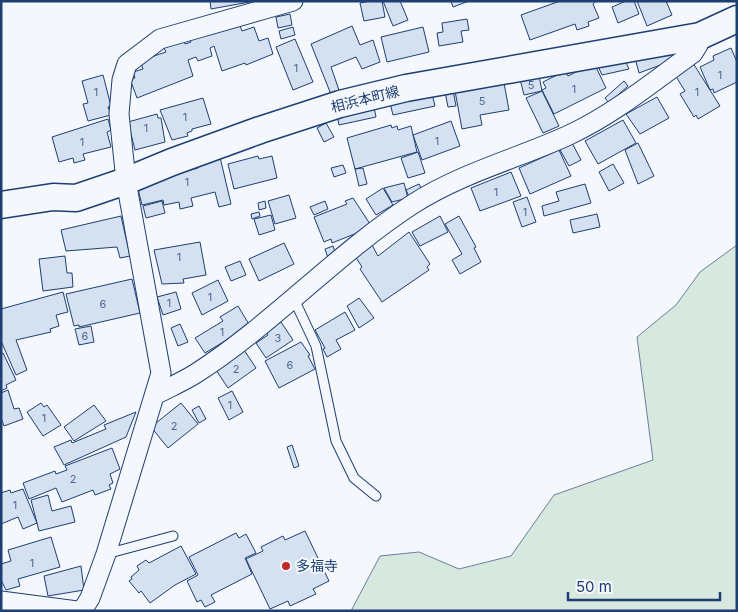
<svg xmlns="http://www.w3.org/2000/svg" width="738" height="612" viewBox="0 0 738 612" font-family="Inter,'Noto Sans JP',sans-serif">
<rect width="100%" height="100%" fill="#f4f7fb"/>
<!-- green -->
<path fill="#d7e8df" stroke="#687fa3" d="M737,245v366h-386l29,-55 39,-4 40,17 52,-13 43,-61 99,-35 -16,-123 39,-32 24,-33z"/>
<!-- building -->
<path fill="#d5e0f0" stroke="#1d3f73" d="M210,1h45l-44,8z
M370,1h12l3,16 -21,4 -4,-18z
M383,1h17l8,19 -15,6z
M451,1h18l-16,6z
M560,1h36l-3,3 6,14 -11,4 1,4 -12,4 -2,-6 -45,16 -9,-25z
M626,1h8l5,13 -21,9 -6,-16z
M637,1h29l6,14 -25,11z
M290,14l2,11 -14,3 -2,-11z
M467,19l2,11 -8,1 2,11 -24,4 -2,-13 6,-1 -1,-9z
M239,23l3,8 12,-4 5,14 9,-3 5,16 -27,11 -1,-2 -23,8 -8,-25 -4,2 2,8 -14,5 -2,-4 -8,3 5,16 -56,22 -7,-19 5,-1 -2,-6 10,-3 -2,-6 5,-1 -1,-3 21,-7 -2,-4 20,-7 1,3 6,-2 -1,-2z
M352,26l8,19 13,-5 7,22 -18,7 -6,-12 -25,10 9,26 -8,4 -21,-53z
M293,27l2,8 -14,4 -2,-8z
M423,27l6,25 -42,10 -6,-25z
M295,39l18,43 -20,8 -17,-43z
M676,47l2,7 -7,7 -32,12 -4,-15z
M731,48l6,14v20l-23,11 -1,-4 -3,1 -10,-23 14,-7 -1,-4z
M624,58l5,11 -27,6 -5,-11z
M594,63l12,25 -52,26 -12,-24 4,-2 -3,-6 22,-11 3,5z
M693,63l27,43 -22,13 -2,-4 -2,2 -14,-23 5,-3 -10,-16z
M103,75l8,31 -3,1 3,8 -23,6 -5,-17 5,-1 -6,-22z
M539,76l3,15 -18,4 -4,-16z
M624,81l4,5 -19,17 -4,-5z
M504,83l5,27 -29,5 2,10 -20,4 -7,-38z
M453,90l3,16 -8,1 -3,-15z
M542,91l17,35 -16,7 -17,-35z
M432,94l3,12 -42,9 -3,-12z
M657,97l12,21 -29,16 -14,-20z
M203,98l8,26 -19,5v2l-5,2 1,3 -16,4 -12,-30z
M374,107l2,10 -37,8 -2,-10z
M157,114l1,4h3l4,24 -30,8 -7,-28z
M108,119l3,11 -4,2 4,15 -28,7 2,6 -11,3 -1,-5 -14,4 -7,-25z
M623,120l13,23 -38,21 -13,-23z
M451,121l9,25 -38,14 -9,-25z
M326,123l8,14 -10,5 -7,-14z
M391,125l1,3 5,-2 1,4 13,-4 6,26 -62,17 -8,-31z
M571,141l10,19 -12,6 -10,-18z
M638,143l16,33 -16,8 -13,-34z
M559,150l12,26 -41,18 -11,-26z
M418,152l7,21 -17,5 -7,-20z
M258,156l1,3 13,-3 5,22 -43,11 -6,-25z
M220,157l11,47 -12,3 -4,-15 -24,6 2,8 -13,3 -1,-7 -15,3 -1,-5 -21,5 -5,-20 61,-17 -1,-5z
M613,164l11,19 -15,8 -10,-19z
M343,165l3,8 -12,4 -3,-9z
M363,168l4,16 -8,2 -4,-17z
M511,172l10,24 -41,15 -9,-23z
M404,183l4,15 -16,4 -8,-14z
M419,184l4,9 -13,6 -4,-9z
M585,184l6,19 -47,13 -2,-10 17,-5 -3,-9z
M383,188l10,17 -17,10 -10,-16z
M289,195l7,23 -21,6 -7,-23z
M527,197l9,25 -14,5 -9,-25z
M353,198l19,29 -40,16 -1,-4 -7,3 -10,-25 33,-13 -2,-3z
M162,201l3,12 -19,5 -3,-12z
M265,201l1,7 -7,2 -1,-7z
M325,201l3,8 -14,6 -4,-8z
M259,212l1,4 -8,3 -1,-5z
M597,214l3,13 -27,6 -3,-13z
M271,215l4,15 -16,5 -5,-16z
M121,216l9,40 -10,2 -3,-11 -51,4 -5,-21z
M440,216l8,16 -28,14 -8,-14z
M459,216l17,31 -2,1 7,14 -21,12 -8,-14 10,-6 -17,-30z
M409,232l21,32 -3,3 2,3 -47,32 -22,-33 2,-2 -7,-11 17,-11 6,11z
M200,242l6,33 -23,4 1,4 -22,1 -8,-34z
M284,243l10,21 -35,17 -10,-22z
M333,246l3,9 -8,3 -3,-9z
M65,256l2,17h5l1,14 -30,4 -4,-32z
M240,261l6,14 -15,6 -6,-14z
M132,279l8,34 -61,14v-2l-5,1 -8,-32z
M218,280l10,21 -26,14 -10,-22z
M63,292l5,20 -12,3 3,11 -9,3 1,3 -35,8 11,30 -11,5 -15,-34v-32z
M176,292l5,17 -18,6 -6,-18z
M359,298l15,20 -15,10 -12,-22z
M238,306l12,20 -45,27 -10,-15 28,-17 -3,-4z
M345,312l10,18 -19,10 5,9 -14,8 -4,-8 2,-1 -10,-18z
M281,322l12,18 -27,18 -10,-15 12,-8 -2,-3z
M180,324l8,18 -10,4 -7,-18z
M91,326l3,16 -15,3 -4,-16z
M301,342l9,13 -2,1 7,13 -36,19 -14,-27z
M244,350l12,18 -28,20 -12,-18z
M3,353l13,27 -10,5 1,3 -6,3v-37z
M8,390l6,19 5,-1 4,11 -19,7 -3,-8v-25z
M232,391l11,21 -14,8 -11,-22z
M41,403l3,4 3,-2 14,20 -18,11 -16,-24z
M181,403l17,21 -30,24 -17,-21z
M94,405l12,16 -32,20 -10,-14z
M199,406l7,13 -7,4 -7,-13z
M136,412l-10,25 -62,28 -10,-18 17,-7 1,3 34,-14 -2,-4z
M292,445l7,21 -5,2 -7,-21z
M112,448l8,21 -10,5 3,9 -4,2 2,4 -16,6 -2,-5 -31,12 -6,-14 -27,11 -6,-16 32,-12 1,3 11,-4 -2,-4z
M23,489l14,34 -14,6 -5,-12 -17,7v-31l9,-3 1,3z
M48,495l4,16 19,-5 4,16 -36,9 -8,-31z
M305,531l24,50 -16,8 3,5 -26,12 -2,-5 -18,8 -24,-50 17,-8 -2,-4 22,-11 2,4z
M236,533l3,5 7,-4 10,19 -11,5 7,16 -41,21 4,7 -10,5 -4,-7 -4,2 -10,-21 11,-6 -9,-18z
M51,537l9,30 -42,12 2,7 -14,4 -5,-10v-16l10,-3 -3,-11z
M181,546l15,28 -21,11 -25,18 -9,-12 -2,2 -10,-12 3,-2 -1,-2 8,-7 -2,-4 9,-6 3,3z
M81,566l3,24 -36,6 -4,-20z"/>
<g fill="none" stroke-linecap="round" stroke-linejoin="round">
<!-- lane casing -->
<g stroke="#1d3f73" stroke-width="11">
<path id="lane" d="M293,297l23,49 20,95 18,37 22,18
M106,554l67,-18"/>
</g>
<!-- street casing -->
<g stroke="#1d3f73" stroke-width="21">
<path id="street" d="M155,395c13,-7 27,-13 40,-21 78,-50 141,-120 218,-170 48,-31 106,-46 156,-69 45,-21 84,-53 124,-82l5,-8 2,-9
M1,601l76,10
M82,611l8,-13 16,-44 55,-181 -35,-192 -7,-67 3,-34 5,-16 33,-25 133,-38"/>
</g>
<!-- secondary casing -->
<g stroke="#1d3f73" stroke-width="29">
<path id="secondary" d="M1,205l52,-8 23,1 50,-17 46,-19 88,-32 80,-26 66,-16 294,-52 37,-17"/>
</g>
<!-- lane -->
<use href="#lane" stroke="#f4f7fb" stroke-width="9"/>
<!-- street -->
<use href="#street" stroke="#f4f7fb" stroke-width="19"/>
<!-- secondary -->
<use href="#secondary" stroke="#f4f7fb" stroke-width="26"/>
</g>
<!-- markers -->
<circle fill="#c62828" stroke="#f4f7fb" stroke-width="2" cx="286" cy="566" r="5"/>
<g text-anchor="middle" stroke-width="4" stroke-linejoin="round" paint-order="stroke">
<!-- number labels -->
<g font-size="11" fill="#4b6792">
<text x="296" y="72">1</text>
<text x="720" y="79">1</text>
<text x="531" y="89">5</text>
<text x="574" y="93">1</text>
<text x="96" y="96">1</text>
<text x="697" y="96">1</text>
<text x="482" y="105">5</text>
<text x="185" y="121">1</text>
<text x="146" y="132">1</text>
<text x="437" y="145">1</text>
<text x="82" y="146">1</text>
<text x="187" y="186">1</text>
<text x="496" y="196">1</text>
<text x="525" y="216">1</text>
<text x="179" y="261">1</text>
<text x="210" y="301">1</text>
<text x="169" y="307">1</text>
<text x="103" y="308">6</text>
<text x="222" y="336">1</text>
<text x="85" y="340">6</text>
<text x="278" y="342">3</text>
<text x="290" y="369">6</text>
<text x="236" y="373">2</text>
<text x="230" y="409">1</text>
<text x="44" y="422">1</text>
<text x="174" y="430">2</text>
<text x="73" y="483">2</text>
<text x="15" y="509">1</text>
<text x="32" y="567">1</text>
</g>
<!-- street labels -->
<g font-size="14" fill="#1d3f73" stroke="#f4f7fb">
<text transform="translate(365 99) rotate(-14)" y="5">相浜本町線</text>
</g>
<!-- poi labels -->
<g font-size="14" fill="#1d3f73" stroke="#f4f7fb" text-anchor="start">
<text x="296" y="571">多福寺</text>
</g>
</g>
<!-- border -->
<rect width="738" height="612" fill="none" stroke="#1d3f73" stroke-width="5"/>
<!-- scale -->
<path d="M568 592v8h152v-8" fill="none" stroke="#1d3f73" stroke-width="2.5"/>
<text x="576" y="592" font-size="15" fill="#1d3f73" stroke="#f4f7fb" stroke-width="4" paint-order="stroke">50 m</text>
</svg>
